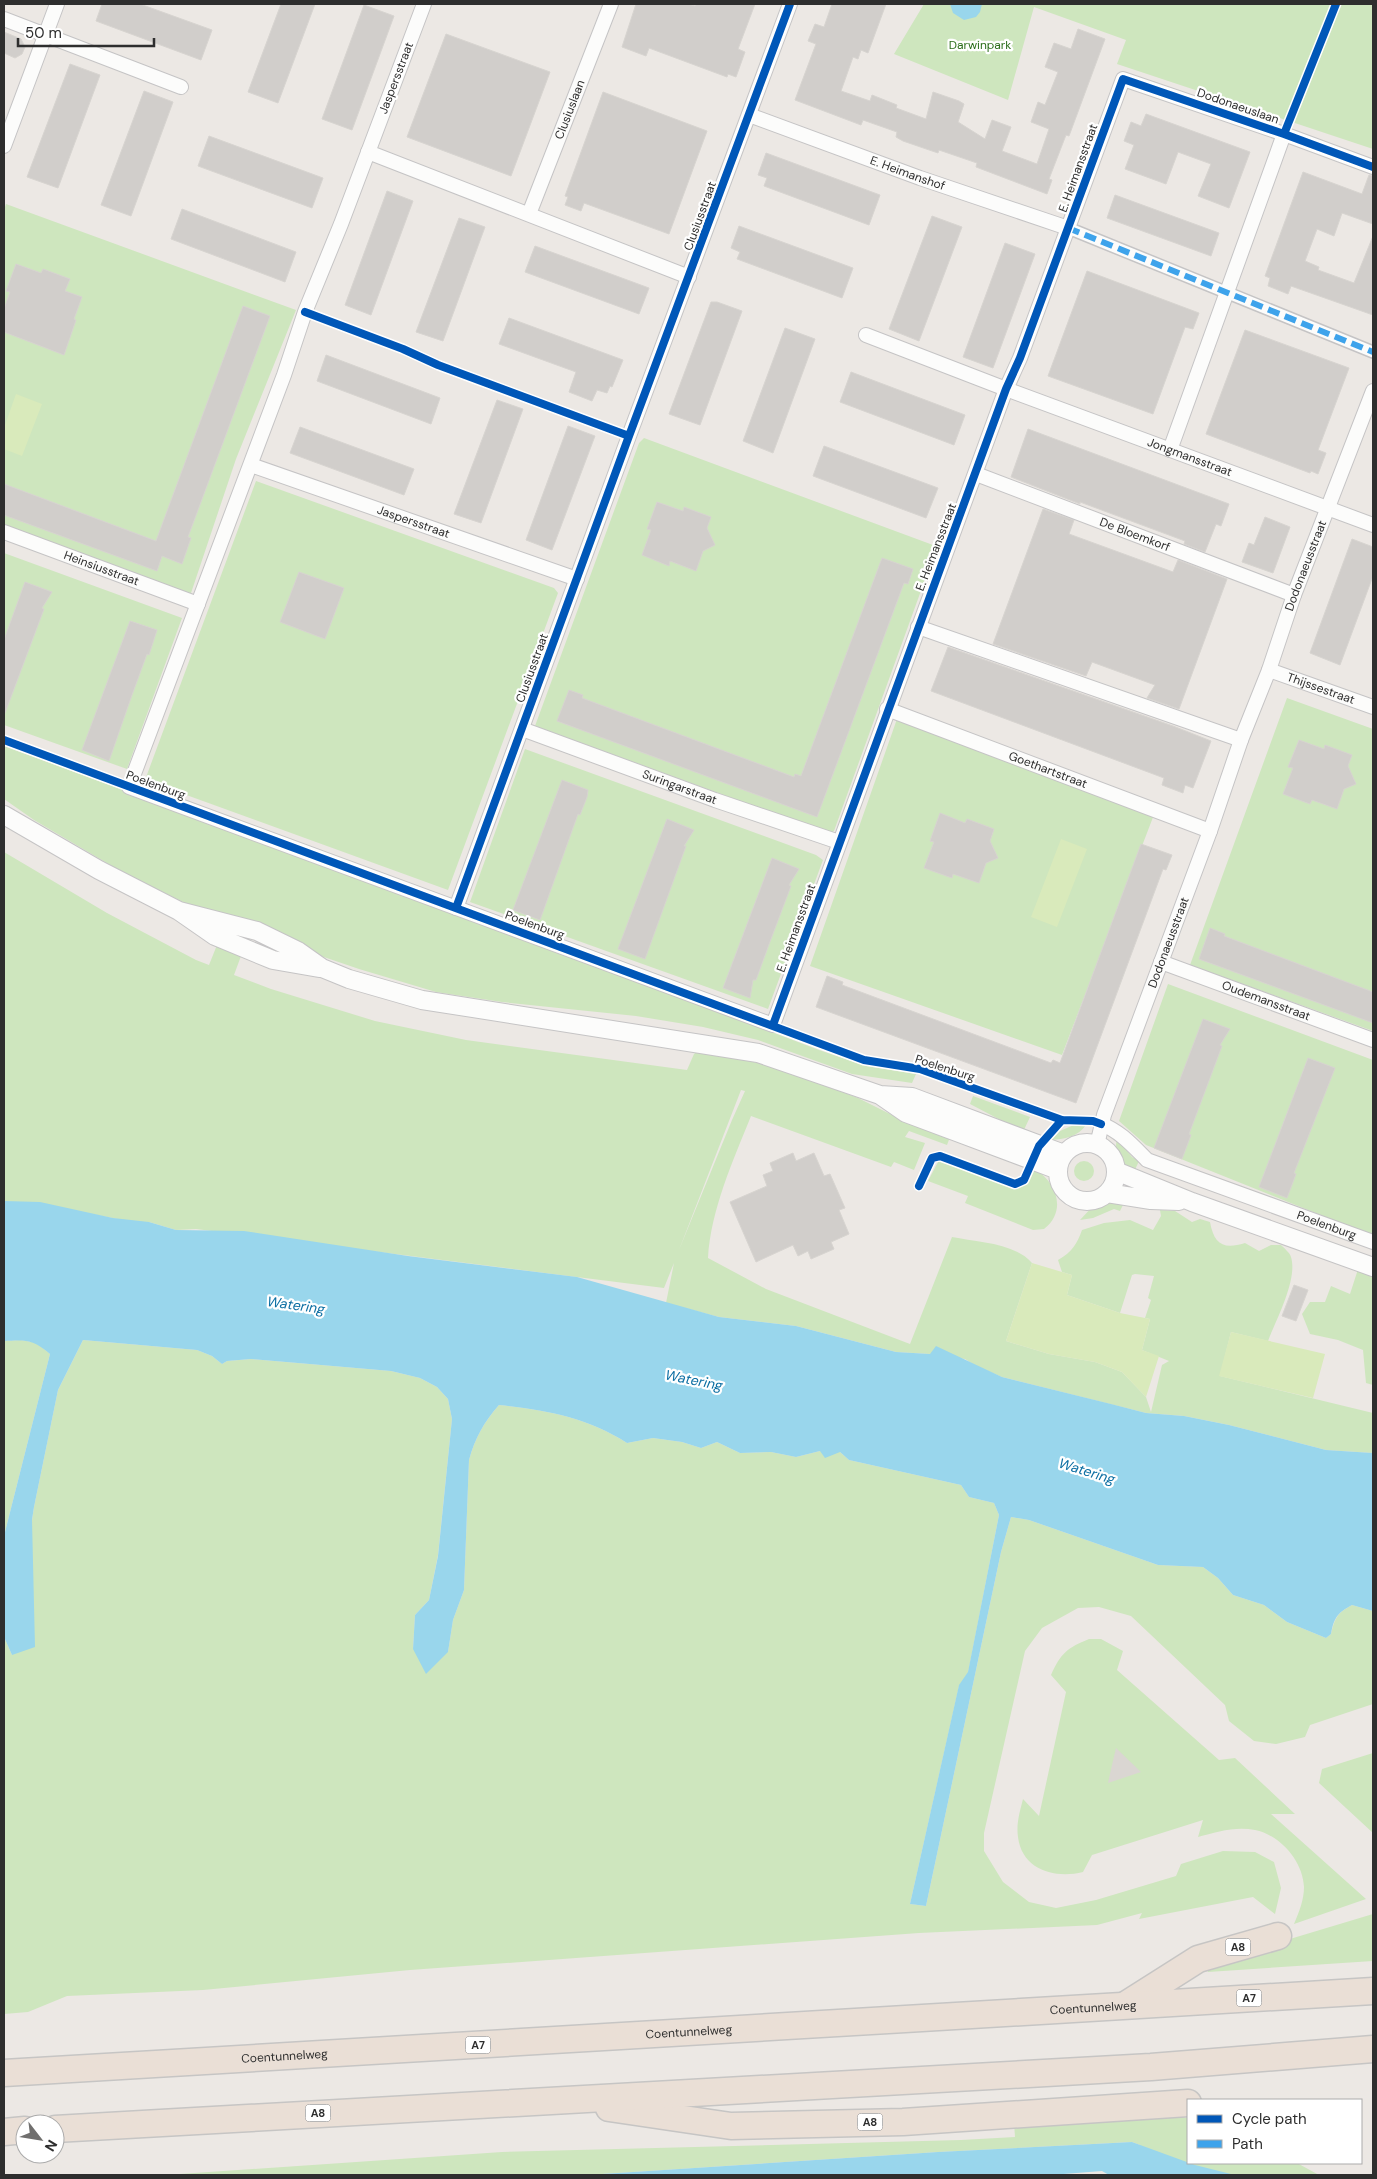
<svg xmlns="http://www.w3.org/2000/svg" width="1377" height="2179" viewBox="0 0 1377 2179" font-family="'DM Sans',sans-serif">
<rect width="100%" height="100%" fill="#ece8e4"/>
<!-- green -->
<path fill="#cee6be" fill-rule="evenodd" d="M924,4h449v145l-256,-85 9,-24 -92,-33 -26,93 -114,-46z
M6,204l290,106 -60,149 -46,137 -186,-68v-318z
M644,438l289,107 2,7 -101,279 -4,3 -295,-108 104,-283z
M256,481l298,107 4,5 -110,297 -303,-110z
M4,553l178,65 -55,151 -123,-44z
M1287,698l86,31v302l-183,-66z
M897,719l258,93 -93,243 -252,-89z
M4,746l582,215 233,89 47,16 50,8 -4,9 -60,-9 -94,-34 -55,-13 -67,-11 -134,-14 -66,-10 -77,-23 -41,-14 -52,-26 -81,-26 -63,-31 -88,-52 -30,-21z
M525,749l291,106 7,5 -55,149 -298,-107z
M4,852l103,61 89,47 13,5 8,-20 24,11 -7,19 37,14 104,32 91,19 221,30 7,-16 6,-5 70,17 65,23 23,9 34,17 58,22 -3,8 -38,-14 -4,6 20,6 -11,27 -20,-8 -3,5 -140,-51c-18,45 -40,93 -43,142l58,31 144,55 42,-107c25,5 63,6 80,26l-26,78 43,13 46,8 27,10 24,25 5,15 11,-47 7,-4 -27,-11 8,-31 -5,-1 6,-18 -3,-2 6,-22 -19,-2 -3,1 -12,38 -53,-18 5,-20 -10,-3 -4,-12c14,-8 19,-16 24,-30l22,-7 26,-3 23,10 8,-14 -1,-6 15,1 17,11 8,-3 10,3c4,22 13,28 35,21l14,8 12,-6h10c3,3 9,8 10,12 7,22 -15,63 -23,84l-37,-9 -11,44 153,37v40l-47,-3 -97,-25 -45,-9 -38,-3 -144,-36 -26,-11 -11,-7 -35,-5 -34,-2 -100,-26 -77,-9 -53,-14 8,-40 -10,25 -468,-59 -20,1 -27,-8h-16l-72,-14 -57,-7zM741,1090l4,1 -13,29 -53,130z
M1168,984l205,76v176l-227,-91 -27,-24z
M973,1096l57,21 -7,15 -53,-28z
M1076,1124l10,1c-8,12 -22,14 -35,15l9,-9z
M1117,1139l15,18 7,4 -5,11c-12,-8 -21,-18 -17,-33z
M1074 1171a10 10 0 1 1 20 0a10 10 0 1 1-20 0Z
M938,1162h3l74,26 12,-4 8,-15c22,14 32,42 9,60l-11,1 -68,-27 3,-7 -40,-15z
M1115,1202l9,1 -4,8 -6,-2 -21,9 -13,2 13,-14z
M1361,1260l12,5v120l-7,-2 -3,-33 -25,-10 -28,-6 -8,-20 8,-12h15l6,-16 19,8z
M21,1340l16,3 13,11 -46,182v14v-209z
M83,1340l114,10 15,6 10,8 5,-3 24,-2 140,12 29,7 17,9 11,12 4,20 -14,136 -9,45 -14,15 -2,34 35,3 5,-32 11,-30 5,-130c6,-22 15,-38 30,-55 46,5 88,12 128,38l26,-5 29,4 19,6 16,-6 23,11 31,-1 25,5 24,-6 20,1 9,8 112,25 8,12 25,6 5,12 -31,158 -9,13 -49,218 16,2 75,-354 10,-35 18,3 129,45 45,2 15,11 15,17 31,10 23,17 39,16 5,-4c4,-16 6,-21 21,-29l21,6v93l-63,21 -5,12 -29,7 -22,-3 -25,-20 -4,-16 -94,-89 -32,-9 -21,1 -36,20 -17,23 -41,182v18l19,31 26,20 27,6 40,-8 80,-24 5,-12 42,-13 32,1 19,10 7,26 -6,26 -22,-17 -114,22 3,-6 -45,12 -178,8 -509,37 -207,20 -136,6 -39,16 -24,2v-377l8,18 22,-148 24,-117z
M1089,1639h12l22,12 -6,19 102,90 16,-2 60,56h-24l95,85 -72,25c5,-12 10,-24 10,-37 -1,-26 -24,-52 -49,-57 -19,-4 -39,2 -57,7l5,-17 -111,35 -9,17c-28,7 -61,-2 -65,-35 -2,-13 2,-26 5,-38l16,17 27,-124 -15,-17c10,-22 16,-27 38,-36z
M1373,1753v80l-54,-50 3,-14z
M1373,1914v47l-165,11 -1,-8z
M1155,2115l33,3v45h109l22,12h-191l12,-30 -8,-3 -194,10 -351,23h-422l337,-23 459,-12 54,-3 -1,-14z"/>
<!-- pitch -->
<path fill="#d9eabb" d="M16,394l26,10 -20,52 -18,-7v-21z
M1061,839l26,10 -30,78 -26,-10z
M1032,1263l40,12 -5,20 53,18 30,6 -8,31 17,6 -13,41 -24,-25 -27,-10 -46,-8 -43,-13z
M1231,1332l94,22 -12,44 -94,-22z"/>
<!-- plaza -->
<path fill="#dad6d2" d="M1116,1748l25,24 -33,11 4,-18z"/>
<!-- water -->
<path fill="#99d6ec" d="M950,4h32l-2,8 -4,5 -12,3 -11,-7z
M4,1201l36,1 73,16 36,4 27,8 68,1 164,25 169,21 142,40 77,9 100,26 34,2 6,-8 66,31 109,27 35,9 38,3 45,9 97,25 47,3v158l-21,-6c-15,8 -18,13 -21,29l-5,4 -39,-16 -23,-17 -31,-10 -15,-17 -15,-11 -45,-2 -129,-45 -18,-3 -10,35 -75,354 -16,-2 49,-219 9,-13 31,-157 -5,-12 -25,-6 -8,-12 -112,-25 -9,-8 -15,6 -5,-7 -24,6 -25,-5 -31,1 -23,-11 -16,6 -19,-6 -29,-4 -26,5c-40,-26 -82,-33 -128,-38 -15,17 -24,33 -30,55l-5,130 -11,30 -5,32 -22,22 -13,-25 2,-34 14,-15 9,-44 14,-137 -4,-20 -11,-12 -17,-9 -29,-7 -140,-12 -24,2 -5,3 -10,-8 -15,-6 -114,-10 -25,50 -24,117 -2,13 3,127 -23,8 -8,-18v-101l46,-182c-17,-15 -25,-14 -46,-13z
M1132,2142l63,23 40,10h-126l-7,-4 -51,4h-464l351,-23z"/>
<!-- building -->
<path fill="#d1cecb" stroke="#d7d4d0" d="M102,4h38l72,26 -11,30 -105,-39z
M281,4h34l-37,99 -30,-11z
M636,4h52l7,2 1,-2h59l-17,45 7,3 -9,25 -8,-3 -1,3 -78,-29 -3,8 -24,-9z
M832,4h54l-18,49 -7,-3 -3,9 -5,-2 -12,34 29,10 2,-6 25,10 -1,3 30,11 7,-27 26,9 5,3 -6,18 27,17 7,-19 19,7 -9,24 35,13 12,-35 -18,-7 7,-20 7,3 13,-33 -13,-5 9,-24 17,6 7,-20 27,10 -36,97 -3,-1 -17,44 3,1 -5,14 -71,-27 1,-4 -38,-13 -1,3 -35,-12 -7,-4 1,-5 -34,-12 -2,5 -66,-25 21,-56 -8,-3 7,-17 9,3z
M364,5l30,11 -42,114 -30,-11z
M4,32l17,7 4,8 -3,7 -7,4 -11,-5z
M446,34l104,38 -39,104 -104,-39z
M70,64l30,11 -42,113 -31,-11z
M144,91l29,11 -42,114 -30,-11z
M603,92l104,39 -38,103 -85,-31 -3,8 -16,-6 3,-8 -3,-1z
M1146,114l104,38 -21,56 -31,-12 13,-32 -33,-12 -12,32 -41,-15 9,-24 -10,-4 7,-19 10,4z
M209,136l114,42 -11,30 -114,-42z
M766,153l114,42 -11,30 -105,-39 3,-8 -9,-3z
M1303,172l59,22 7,-19 4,1v48l-31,-11 -8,23 -17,-7 -12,32 14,6 -1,3 36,13 19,-47v79l-82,-29 -3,8 -20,-8 2,-8 -5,-2z
M387,191l26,10 -42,114 -26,-10z
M1115,195l104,38 -8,23 -104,-38z
M182,209l114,43 -11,30 -114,-43z
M932,216l30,11 -43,114 -30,-12z
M459,218l26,9 -42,114 -27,-9z
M739,226l114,42 -11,30 -105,-39 3,-7 -9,-4z
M1005,243l30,11 -42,114 -30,-11z
M535,246l114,42 -10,26 -114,-42z
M16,264l25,9 2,-4 27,10 -5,12 17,6 -8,22 2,1 -12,35 -60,-23v-23l6,-17 -4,-1z
M1087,271l112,42 -6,16 -8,-2 -32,87 -105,-38z
M711,302h6l25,9 -42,114 -31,-11z
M243,306l27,10 -82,221 3,1 -9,26 -20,-8 -5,15 -153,-56v-31l152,57z
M509,318l114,42 -11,27 -2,-1 -3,7 -10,-3 -5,11 -23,-9 7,-20 -77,-28z
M785,328l30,11 -42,114 -30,-12z
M1245,330l104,38 -31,82 8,3 -8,21 -7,-3 -1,2 -104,-39z
M326,355l114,43 -9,26 -114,-43z
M851,372l114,43 -11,30 -114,-43z
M497,400l26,9 -42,114 -27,-9z
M568,426l27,10 -43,114 -26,-10z
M300,427l114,42 -10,26 -114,-42z
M1028,429l201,75 -8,22 -5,-2 -11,28 -21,-8 1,-3 -105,-39v2l-69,-27z
M824,446l114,42 -12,30 -113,-42z
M657,502l26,9 1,-4 27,10 -4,11 8,17 -12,6 -7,20 -26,-10 -1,5 -27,-11 9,-25 -4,-1z
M1043,509l31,11 -5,14 104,38 5,-12 49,19 -48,130 -32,-11 8,-13 -63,-23 -6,14 -93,-32z
M1265,517l25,10 -17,46 -31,-11 7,-19 5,2z
M1352,539l21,8v29l-33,89 -30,-12z
M882,558l31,11 -5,15 -4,-1 -87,234 -260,-96 12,-31 14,5 -1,3 212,79 1,-3 6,2z
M299,572l45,16 -19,51 -45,-17z
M25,582l27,10 -10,16 2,1 -39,104h-1v-73z
M130,621l27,9 -8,25 -2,-1 -15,41 -23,66 -27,-11z
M948,647l225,79 38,15 -18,47 -8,-3 -2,8 -21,-8 2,-7 -233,-87z
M1299,740l25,9 1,-4 27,10 -4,11 8,18 -12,5 -7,20 -25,-9 -2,4 -27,-10 10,-26 -5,-1z
M562,780l26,10 -1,7 -7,18 -2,-1 -38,106 -27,-10z
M940,813l25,10 2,-4 27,10 -4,12 8,17 -12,5 -7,20 -26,-9 -1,4 -28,-10 10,-26 -4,-1z
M667,819l27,11 -10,16h2l-41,113 -27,-10z
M1141,844l31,11 -6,15 -3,-1 -87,234 -260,-96 11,-31 16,6 -1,3 209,78 2,-3 7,3z
M772,858l27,11 -10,16 2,1 -20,53 -15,41h-3l-3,18 -27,-10z
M1210,928l15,6 -1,2 149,56v31l-174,-64z
M1203,1019l27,10 -10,16 2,1 -33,88 2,1 -9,24 -28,-11z
M1308,1058l27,10 -41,105 2,1 -9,24 -28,-11z
M793,1153l3,8 18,-8 10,23 6,-2 15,34 -6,2 10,24 -18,8 3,7 -23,10 -3,-8 -10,5 -5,-11 -37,17 -26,-60 37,-16 -4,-11 10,-4 -3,-8z
M1294,1285l14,5 -12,31 -14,-5z"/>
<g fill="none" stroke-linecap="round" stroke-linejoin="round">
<!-- pedestrian casing -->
<g stroke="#c5c4c5" stroke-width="14">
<path id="pedestrian" d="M1068,228l305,124"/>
</g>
<!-- minor casing -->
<g stroke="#c5c4c5" stroke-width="16">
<g id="minor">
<path d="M424,4l-83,220 -36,88 -21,63 -155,412 644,238 233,-636 14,-31 103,-279 161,55 89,33"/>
<path d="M4,19l177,68"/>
<path id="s1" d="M749,115l171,63 148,50"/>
<path d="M4,146l53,-142"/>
<path d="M368,152l321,125"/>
<path id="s2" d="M529,214l82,-210"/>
<path id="s3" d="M866,335l140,54 367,136"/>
<path d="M1170,450l114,-316"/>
<path id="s4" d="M251,465l326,114"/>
<path id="s5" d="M976,474l318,121"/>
<path id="s6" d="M4,532l194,72"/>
<path d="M918,627l323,113"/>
<path id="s7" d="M1269,670l104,37"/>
<path id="s8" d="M887,709l323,122"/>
<path id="s9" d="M522,729l193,71 124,42"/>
<path d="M456,908l173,-472 161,-432"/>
<path id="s10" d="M1161,962l212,78"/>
<path id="s11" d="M1101,1124c19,7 32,22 46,36l226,82"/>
<path id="s12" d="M1097,1145l7,-30 106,-284 31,-91 28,-70 25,-75 79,-204"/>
</g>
</g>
<!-- tertiary casing -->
<g stroke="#c5c4c5" stroke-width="20">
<path id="tertiary" d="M4,815l95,55 80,41 36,25 58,24 46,8
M179,911l78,20 41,20 24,17 27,11 73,21 336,53 122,42 32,2 152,57
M880,1095l26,18 152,57
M1058 1172a29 29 0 1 1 58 0a29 29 0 1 1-58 0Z
M1116,1171l76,31 181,65
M1107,1193l44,7 28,1"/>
</g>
<!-- motorway casing -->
<g stroke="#c6c5c4" stroke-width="29">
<g id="motorway">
<path d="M1127,2004l71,-45 80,-23"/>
<path id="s13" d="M4,2073l1369,-82"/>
<path d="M609,2108l122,18 172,-4 285,-19"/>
<path d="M55,2129l1096,-62 222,-18"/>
<path d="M4,2132l21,-2"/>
</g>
</g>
<!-- pedestrian -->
<use href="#pedestrian" stroke="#fcfcfb" stroke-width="11"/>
<!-- minor -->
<use href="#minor" stroke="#fcfcfb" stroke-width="14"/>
<!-- tertiary -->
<use href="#tertiary" stroke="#fcfcfb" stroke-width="18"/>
<!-- motorway -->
<use href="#motorway" stroke="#eadfd6" stroke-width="26"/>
<!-- quiet -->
<path stroke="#3ea3eb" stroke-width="6" stroke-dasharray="12 6" stroke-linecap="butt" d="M1068,228l305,124"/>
<!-- cycleway casing -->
<g stroke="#fff" stroke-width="11">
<path id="cycleway" d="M1284,134l52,-130
M305,312l98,37 35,16 191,71
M4,740l860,320 56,9 142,51 31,1 8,3
M456,908l173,-472 161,-432
M773,1025l233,-636 14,-31 103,-279 161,55 89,33
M919,1186l13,-28 8,-2 75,28 9,-4 15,-34 23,-26"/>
</g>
<!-- cycleway -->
<use href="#cycleway" stroke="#0057b8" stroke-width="8"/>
</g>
<g text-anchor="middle" stroke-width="4.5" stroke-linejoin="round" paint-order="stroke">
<!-- shield labels -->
<g fill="#fff" stroke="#6d6d6d" stroke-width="1">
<rect x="1225.5" y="1938.5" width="25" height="17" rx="4"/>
<rect x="1236.5" y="1989.5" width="25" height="17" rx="4"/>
<rect x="465.5" y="2036.5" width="25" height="17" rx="4"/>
<rect x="305.5" y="2104.5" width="25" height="17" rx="4"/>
<rect x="857.5" y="2113.5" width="25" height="17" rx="4"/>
</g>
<g font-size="11" font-weight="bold" fill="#2e2e2e">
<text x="1238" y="1951">A8</text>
<text x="1249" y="2002">A7</text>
<text x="478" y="2049">A7</text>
<text x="318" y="2117">A8</text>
<text x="870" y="2126">A8</text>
</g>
<!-- park labels -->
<g font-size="12" fill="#2c6e1b" stroke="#fff">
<text x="980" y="49">Darwinpark</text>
</g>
<!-- street labels -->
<g font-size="12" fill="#2e2e2e" stroke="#fff">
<text transform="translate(396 78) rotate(-69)" y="4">Jaspersstraat</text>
<text transform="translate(1238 106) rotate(19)" y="4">Dodonaeuslaan</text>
<text dy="4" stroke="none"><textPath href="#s2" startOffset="112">Clusiuslaan</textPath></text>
<text transform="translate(1078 168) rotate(-70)" y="4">E. Heimansstraat</text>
<text dy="4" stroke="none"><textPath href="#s1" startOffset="169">E. Heimanshof</textPath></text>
<text transform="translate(700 216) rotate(-70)" y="4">Clusiusstraat</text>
<text dy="4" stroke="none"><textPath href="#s3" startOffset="346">Jongmansstraat</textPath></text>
<text dy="4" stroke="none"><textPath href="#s4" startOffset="172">Jaspersstraat</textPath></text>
<text dy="4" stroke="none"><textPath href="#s5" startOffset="170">De Bloemkorf</textPath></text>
<text transform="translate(936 547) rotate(-69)" y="4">E. Heimansstraat</text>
<text dy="4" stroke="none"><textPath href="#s12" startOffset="616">Dodonaeusstraat</textPath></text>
<text dy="4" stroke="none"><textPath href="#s6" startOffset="104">Heinsiusstraat</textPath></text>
<text transform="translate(532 668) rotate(-70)" y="4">Clusiusstraat</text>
<text dy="4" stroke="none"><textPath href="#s7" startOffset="55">Thijssestraat</textPath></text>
<text dy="4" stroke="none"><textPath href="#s8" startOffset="172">Goethartstraat</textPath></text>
<text transform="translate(156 785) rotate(20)" y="4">Poelenburg</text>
<text dy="4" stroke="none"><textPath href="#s9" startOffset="168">Suringarstraat</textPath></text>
<text transform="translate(535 925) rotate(20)" y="4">Poelenburg</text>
<text transform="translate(796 928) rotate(-70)" y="4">E. Heimansstraat</text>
<text dy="4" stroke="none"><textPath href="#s12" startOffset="215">Dodonaeusstraat</textPath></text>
<text dy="4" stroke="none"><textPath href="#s10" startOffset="112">Oudemansstraat</textPath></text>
<text transform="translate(945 1068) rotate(18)" y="4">Poelenburg</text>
<text dy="4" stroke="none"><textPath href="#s11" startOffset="250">Poelenburg</textPath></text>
<text dy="4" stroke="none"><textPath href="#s13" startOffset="1091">Coentunnelweg</textPath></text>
<text dy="4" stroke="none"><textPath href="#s13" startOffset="686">Coentunnelweg</textPath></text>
<text dy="4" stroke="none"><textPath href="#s13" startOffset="281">Coentunnelweg</textPath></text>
</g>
<!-- water labels -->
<g font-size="14" font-style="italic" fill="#0d6fa3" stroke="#fff">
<text transform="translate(296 1305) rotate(8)" y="5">Watering</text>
<text transform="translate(694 1380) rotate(11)" y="5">Watering</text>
<text transform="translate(1087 1471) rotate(17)" y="5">Watering</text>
</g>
</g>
<!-- border -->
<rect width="1377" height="2179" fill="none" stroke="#2e2e2e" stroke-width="10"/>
<!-- legend -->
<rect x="1187" y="2099" width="175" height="65" fill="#ffffff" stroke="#ababab"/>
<rect x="1197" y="2115" width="25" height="8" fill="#0057b8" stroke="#ababab"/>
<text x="1232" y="2124" font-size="15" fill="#2e2e2e">Cycle path</text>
<rect x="1197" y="2140" width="25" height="8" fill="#3ea3eb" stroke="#ababab"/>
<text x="1232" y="2149" font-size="15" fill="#2e2e2e">Path</text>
<!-- north arrow -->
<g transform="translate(40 2139) rotate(121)"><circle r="24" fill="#ffffff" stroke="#ababab"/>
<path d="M0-4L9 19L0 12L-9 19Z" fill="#706f6e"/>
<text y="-8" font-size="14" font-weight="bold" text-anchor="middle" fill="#2e2e2e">N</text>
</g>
<!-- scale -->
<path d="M18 38v8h136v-8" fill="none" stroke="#2e2e2e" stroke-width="2.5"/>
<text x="25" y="38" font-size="15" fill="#2e2e2e" stroke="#ffffff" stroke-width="4" paint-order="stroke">50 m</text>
</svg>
